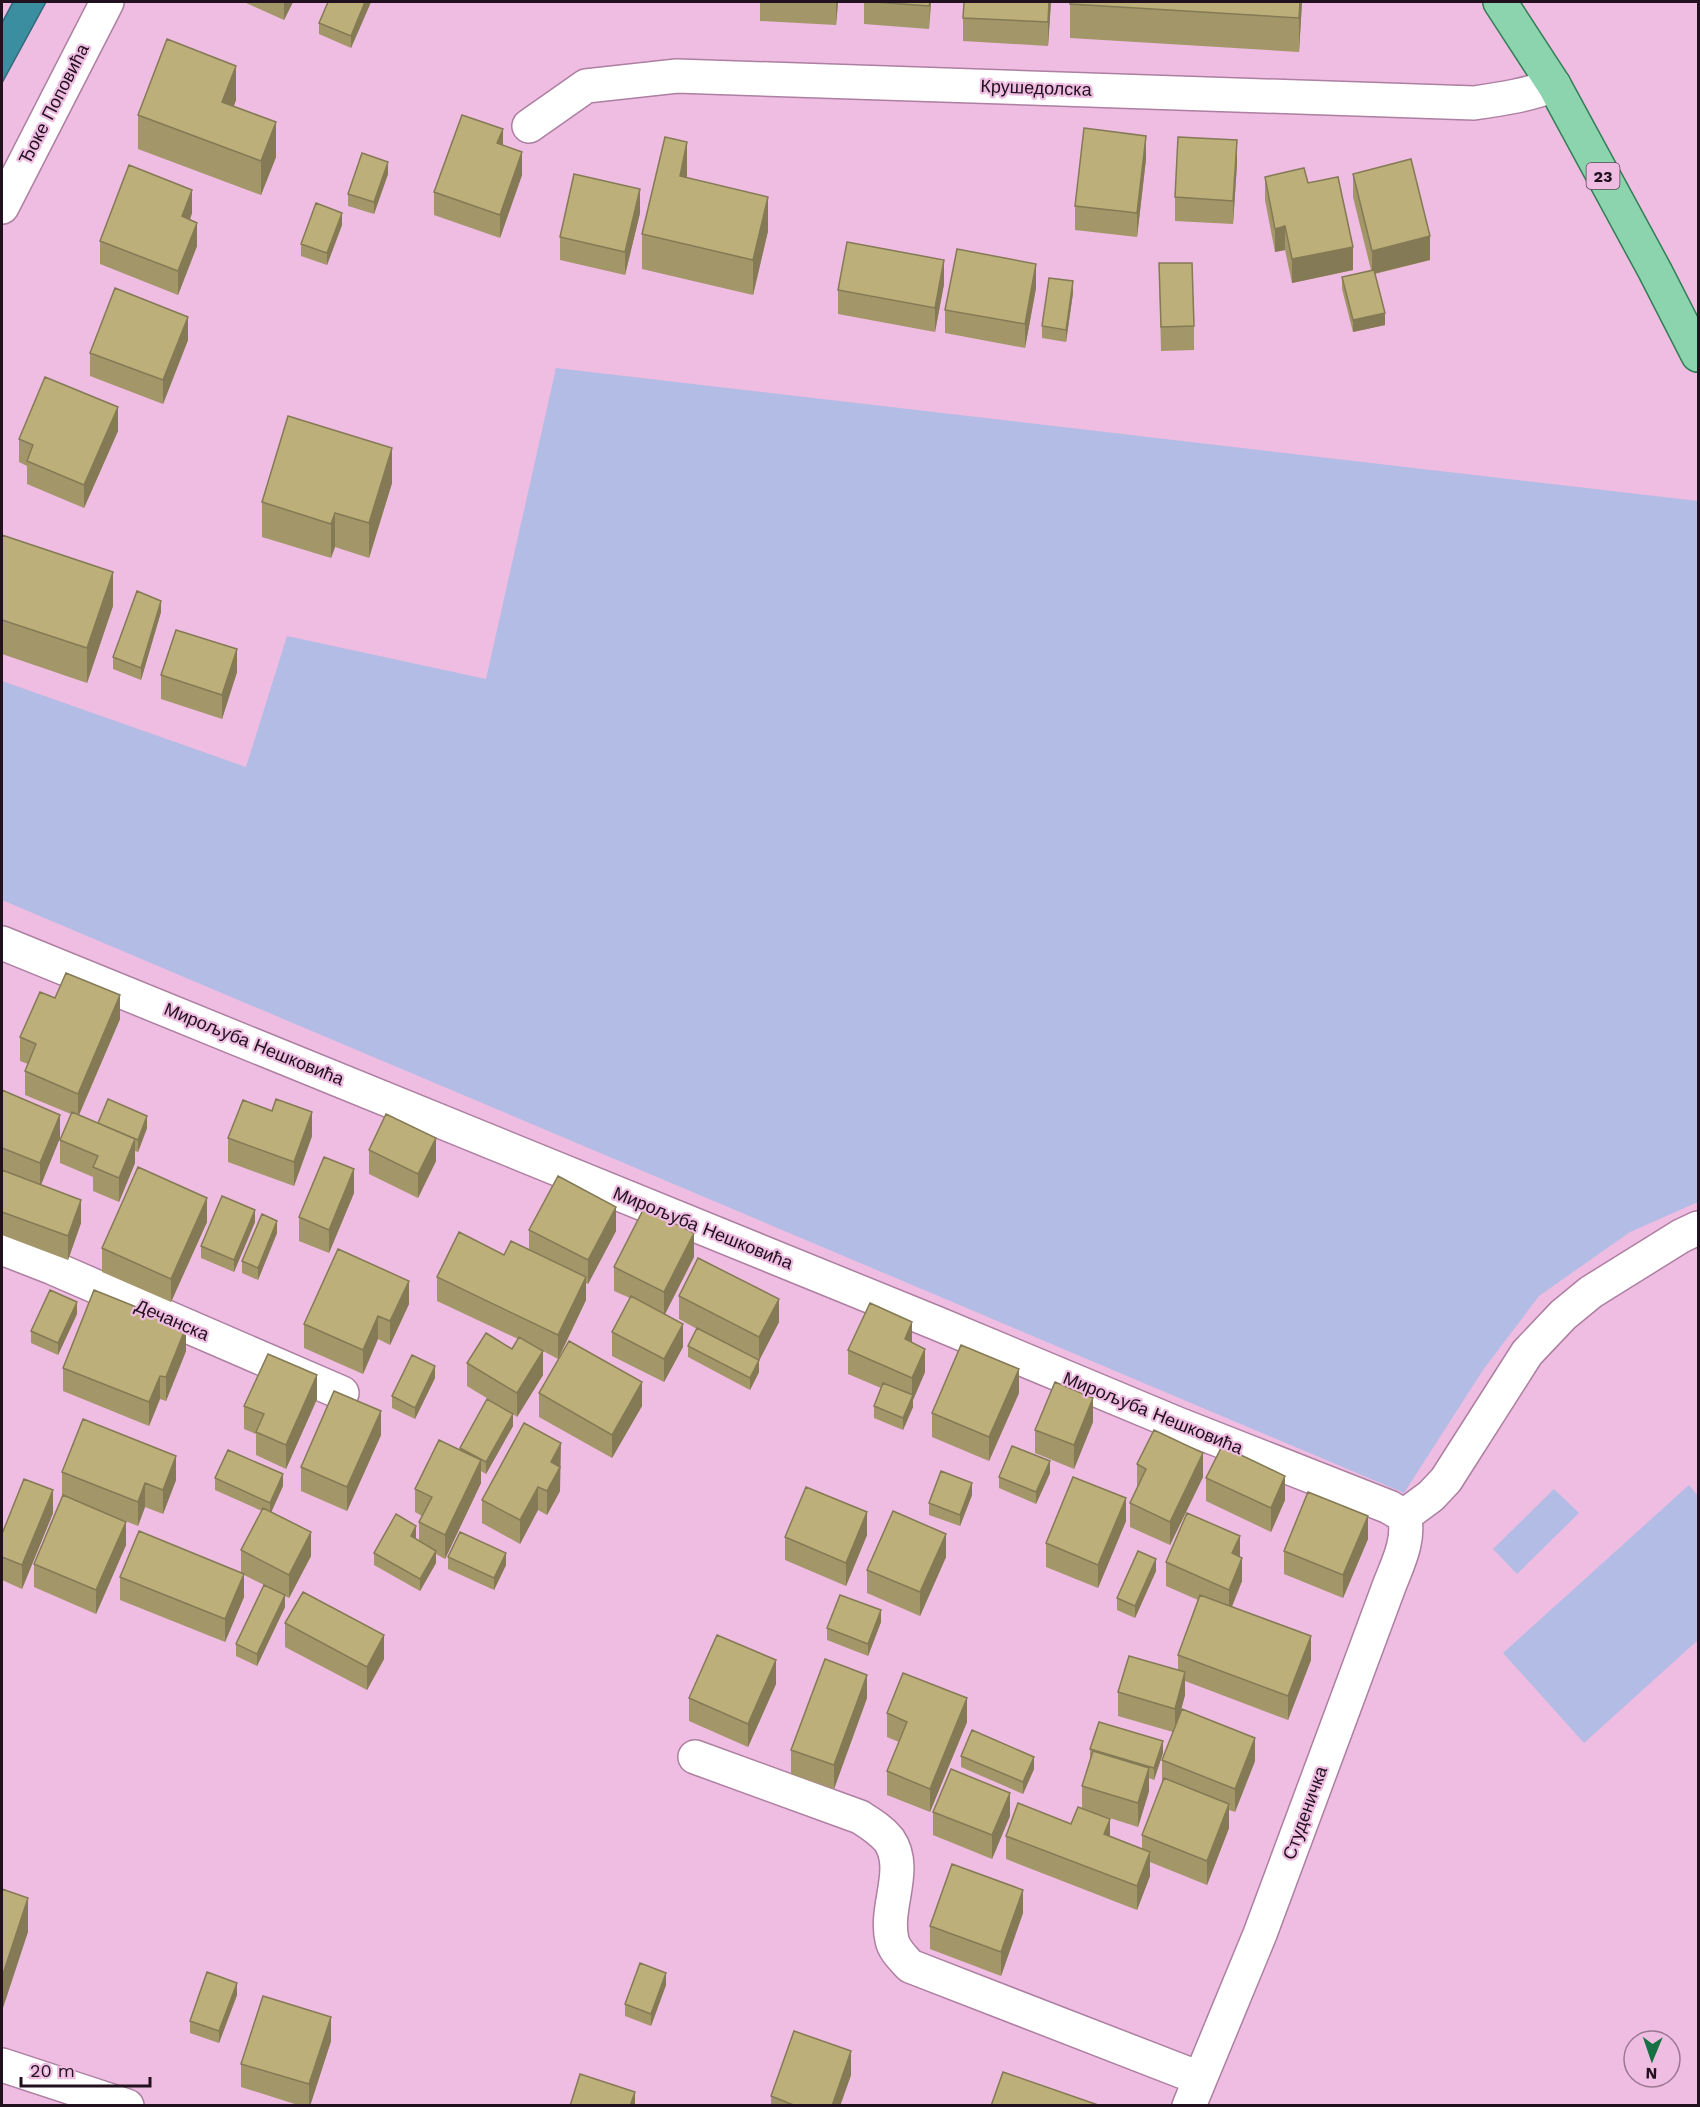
<svg xmlns="http://www.w3.org/2000/svg" width="1700" height="2107" viewBox="0 0 1700 2107" font-family="'Work Sans',sans-serif">
<rect width="100%" height="100%" fill="#eebde1"/>
<!-- green -->
<path fill="#b3bce5" d="M556,368l1142,133v701l-68,30 -91,64 -56,74 -79,123 -1402,-593v-219l244,86 41,-131 199,43z
M1689,1485l9,11v144l-114,103 -81,-90z
M1554,1489l25,24 -62,61 -24,-25z"/>
<!-- water -->
<path fill="#3b8da0" stroke="#336879" stroke-width="1.5" d="M13,2h33l-44,81v-60z"/>
<g fill="none" stroke-linecap="round" stroke-linejoin="round">
<!-- minor casing -->
<g stroke="#ad7fa1" stroke-width="36">
<path id="minor" d="M529,126l57,-40 91,-10 797,27c28,-4 54,-8 80,-18
M2,207l105,-205
M2,943l934,380 242,101 211,83 15,9
M2,1248l51,20 289,125
M1404,1516l27,-20 15,-16 81,-127 36,-38 28,-23 90,-56 17,-8
M695,1757l165,60c11,7 21,13 29,23 20,29 -5,67 3,100 2,10 11,18 18,26l289,112
M2,2065l125,41
M1189,2106l71,-172 128,-345c8,-22 23,-49 16,-73"/>
</g>
<!-- major casing -->
<g stroke="#337d57" stroke-width="36">
<path id="major" d="M1500,2l54,83 101,186 43,84"/>
</g>
<!-- minor -->
<use href="#minor" stroke="#fff" stroke-width="33"/>
<!-- major -->
<use href="#major" stroke="#8bd4ad" stroke-width="33"/>
</g>
<!-- wall -->
<path fill="#a39668" d="M244,2h49l-9,18z
M371,2l-20,46 -32,-14v-11z
M760,2h78l-2,23 -76,-4z
M864,2h67l-2,27 -65,-5z
M1051,2l-3,44 -85,-5v-23z
M1070,2h232l-3,50 -229,-14z
M236,100l-2,6 42,51 -15,38 -123,-46v-34z
M1146,159l-9,78 -62,-7v-24z
M1237,164l-4,60 -58,-3v-24z
M388,174l-14,40 -26,-8v-12z
M1353,174l77,86 -55,14 10,51 -32,7 -11,-43v-12l29,-7 -18,-73z
M522,175l-22,63 -66,-23v-23z
M687,177l81,54 -15,64 -111,-26v-35z
M1265,177l88,93 -61,13 -7,-33 -10,2 -10,-52z
M192,213l-2,7 7,26 -19,49 -78,-31v-23z
M640,213l-15,62 -65,-15v-23z
M342,225l-15,40 -26,-9v-12z
M1159,263l35,63v24l-33,1z
M944,284l-9,48 -97,-18v-24z
M1036,288l-11,60 -80,-15v-23z
M1073,293l-7,49 -24,-4v-12z
M188,340l-25,64 -73,-28v-23z
M118,431l-34,77 -57,-24v-18l-8,-4v-23z
M392,483l-23,75 -34,-11 -4,11 -69,-21v-35z
M2,535l111,71 -26,77 -85,-29z
M161,612l-20,68 -28,-11v-12z
M237,672l-15,47 -61,-20v-24z
M55,998l65,21 -41,96 19,9 49,4 -9,24 -3,-1v12l-16,39 -26,-11v-14l-33,-14v-23l11,-26 -46,-19v-24l3,-7 -8,-3v-24z
M2,1090l58,48 -19,47 40,38 -13,37 -66,-25z
M312,1136l-18,50 -66,-24v-24z
M369,1150l67,11 -18,37 -49,-24z
M354,1193l-25,60 -30,-12v-24z
M207,1222l-36,80 -69,-30v-24z
M255,1222l-21,50 -33,-14v-12z
M529,1230l87,1 -28,53 -2,-1v17l-28,59 -15,-8v24l-26,42 -4,-3v12l-27,48 -5,-3v12l-36,76 -9,-5v9l-16,28 -46,-26v-12l42,-15v1l3,2v-19l3,-6 -7,-4v-23l45,-39v-2l43,-40 -36,-22v-23l45,-14 6,-10 -81,-38v-24l67,-22 25,-6z
M277,1233l-19,47 -16,-7v-12z
M694,1257l-29,57 18,33 -19,35 -52,-26v-24l18,-34 -16,-7v-24z
M679,1296l100,26 -20,38v12l-9,18 -62,-33v-11l9,-17 -18,-10z
M409,1304l-19,41 -12,-6 -15,35 -59,-26v-24z
M77,1314l-19,41 -27,-12v-12z
M912,1343l13,29 -12,28v7l-10,23 -29,-12v-12l7,-18 -33,-14v-24z
M186,1351l-20,50 -6,-2 -11,27 -86,-35v-23z
M435,1378l-20,41 -23,-11v-12z
M539,1393l103,13 -30,52 -73,-41z
M1019,1393l-30,68 -57,-24v-24z
M317,1399l-31,70 -30,-14v-21l-12,-5v-23z
M1093,1422l-19,47 -39,-16v-23z
M381,1435l-34,76 -46,-20v-24z
M1137,1464l66,13 -33,68 -40,-18v-24l7,-15z
M561,1466l-1,3v22l-13,24 -9,-5 -18,34 -38,-21v-23z
M62,1472l114,8 -13,34 -18,-7 -7,19 -58,-23 46,42 -30,69 -62,-27v-23l29,-68 -1,-1z
M1050,1473l-14,31 -37,-16v-11z
M215,1478l68,8 -12,26 40,44 -22,42 -4,-2v11l-28,59 -21,-10v-12l28,-59 -20,-10v22l-19,45 -105,-42v-23l121,-4v-23l21,-39 -47,-21z
M1206,1478l79,22 -14,32 -65,-31z
M972,1495l-12,31 -31,-11v-12z
M53,1513l-31,76 -20,-9v-46z
M1126,1521l-28,67 -52,-21v-24z
M867,1535l-21,51 -61,-26v-23z
M1368,1539l-25,59 -59,-24v-23z
M448,1557l58,8 -12,25 -46,-21z
M946,1557l-26,59 -53,-23v-23z
M1240,1557l2,24 -10,26 79,53 -23,60 -103,-39v14l-5,19 75,47 -20,51 -6,-2v18l-22,57 -57,-23v14l-13,34 -131,-51v-23l65,-12 11,-16v-22l8,-26v-11l73,4 -9,27 -5,-2v13l-11,36 -41,-13 13,22 32,13v-14l20,-52v-23l11,-28 -55,-16v-24l60,-22v-15l20,-55 -32,-14v-24z
M1156,1571l-21,47 -18,-8v-12z
M881,1622l-13,34 -41,-16v-12z
M285,1623l99,36 -17,31 -82,-43z
M776,1684l-28,63 -59,-26v-23z
M867,1698l-33,91 -43,-15v-24z
M887,1713l80,9 -37,90 -43,-17v-24l12,-29 -12,-5z
M961,1756l73,13 -11,25 -62,-27z
M933,1812l77,4 -18,43 -59,-24z
M1023,1913l-22,63 -71,-27v-23z
M666,1985l-15,41 -26,-10v-12z
M237,1995l-18,48 -29,-10v-12z
M331,2041l-21,65h-9l-60,-19v-23z
M851,2075l-11,31h-69v-10z"/>
<!-- shaded-wall -->
<path fill="#847a55" d="M284,2h9l-9,18z
M365,2h6l-20,46v-12z
M836,2h2l-2,23z
M930,2h1l-2,27z
M1049,2h2l-3,44v-24z
M1300,2h2l-3,50v-34z
M236,66v34l-14,36v-34z
M276,122v35l-15,38v-34z
M503,129v23l-6,-9z
M1146,136v23l-9,78v-24z
M1237,140v24l-4,60v-23z
M687,142v35l-7,33v-34z
M522,152v23l-22,63v-23z
M388,162v12l-14,40v-12z
M640,189v24l-15,62v-23z
M192,190v23l-10,27v-24z
M768,197v34l-15,64v-35z
M342,213v12l-15,40v-12z
M197,223v23l-19,49v-24z
M1285,226v24l-10,2v-23z
M1430,236v24l-58,14v-23z
M1353,247v23l-61,13v-24z
M944,260v24l-9,48v-24z
M1036,264v24l-11,60v-24z
M1073,281v12l-7,49v-12z
M1385,313v12l-32,7v-12z
M188,317v23l-25,64v-24z
M118,407v24l-34,77v-23z
M392,448v35l-23,75v-35z
M335,513v34l-4,11v-34z
M113,572v34l-26,77v-35z
M161,601v11l-20,68v-12z
M237,649v23l-15,47v-24z
M120,995v24l-42,98v-23z
M312,1112v24l-18,50v-24z
M60,1115v23l-20,49v-24z
M147,1116v12l-9,24v-12z
M436,1138v23l-18,37v-24z
M135,1139v24l-16,39v-24z
M354,1169v24l-25,60v-23z
M207,1198v24l-36,80v-23z
M81,1200v23l-13,37v-24z
M616,1207v24l-28,53v-24z
M255,1210v12l-21,50v-12z
M277,1221v12l-19,47v-12z
M694,1233v24l-30,59v-24z
M586,1277v23l-28,59v-24z
M409,1281v23l-19,41v-24z
M779,1299v23l-20,39v-24z
M77,1302v12l-19,41v-12z
M378,1316v23l-15,35v-24z
M912,1322v23l-7,-6z
M683,1324v23l-19,35v-23z
M186,1327v24l-20,50v-24z
M925,1349v23l-12,28v7l-10,23v-12l9,-21v-19z
M543,1351v24l-26,42v-24z
M759,1360v12l-9,18v-12z
M435,1366v12l-20,41v-11z
M1019,1369v24l-30,68v-24z
M317,1375v24l-31,70v-24z
M160,1376v23l-11,27v-24z
M642,1382v24l-30,52v-23z
M1093,1398v24l-19,47v-24z
M381,1411v24l-34,76v-24z
M513,1414v12l-27,48v-12z
M561,1443l-1,48 -13,24v-24l4,-29z
M1203,1453v24l-33,68v-23z
M176,1456v24l-13,34v-24z
M481,1460v23l-36,76v-24z
M1050,1461v12l-14,31v-12z
M283,1474v12l-13,29v-12z
M1285,1476v24l-14,32v-24z
M145,1483v24l-7,19v-24z
M972,1483v12l-12,31v-11z
M538,1487v23l-18,34v-24z
M53,1490v23l-31,76v-24z
M1126,1498v23l-28,67v-23z
M867,1512v23l-21,51v-23z
M1368,1516v23l-25,59v-23z
M126,1522v23l-30,69v-24z
M416,1526v12l-5,10v-12z
M311,1532v24l-22,42v-23z
M946,1534v23l-26,59v-24z
M1240,1536v23l-8,-6z
M436,1551v12l-16,28v-12z
M506,1553v12l-12,25v-12z
M1242,1558v23l-13,32v-23z
M1156,1559v12l-21,47v-12z
M244,1574v23l-19,45v-23z
M285,1595v12l-28,59v-12z
M881,1610v12l-13,34v-12z
M384,1635v24l-17,31v-23z
M1311,1636v24l-23,60v-24z
M776,1660v24l-28,63v-23z
M1185,1672v23l-10,37v-23z
M867,1675v23l-33,91v-24z
M967,1698v24l-37,90v-23z
M1255,1738v23l-20,51v-23z
M1163,1741v12l-9,27v-12z
M1034,1757v12l-11,25v-12z
M1149,1768v23l-11,36v-24z
M1010,1793v23l-18,43v-24z
M1229,1804v24l-22,57v-24z
M1110,1819v24l-6,-9z
M1150,1852v24l-13,34v-24z
M1023,1890v23l-22,63v-24z
M28,1898v34l-26,79v-34z
M666,1973v12l-15,41v-12z
M237,1983v12l-18,48v-12z
M331,2017v24l-21,65h-1v-22z
M851,2051v24l-11,31h-8z
M635,2092v14h-5z"/>
<!-- building -->
<path fill="#bdaf79" stroke="#847a55" stroke-width="1.5" d="M328,2h37l-14,34 -32,-13z
M875,2h55l-1,4z
M964,2h85l-1,20 -85,-4z
M1070,2h230l-1,16 -229,-14z
M167,39l69,27 -14,36 54,20 -15,39 -123,-46z
M462,115l41,14 -6,14 25,9 -22,63 -66,-23z
M1084,128l62,8 -9,77 -62,-7z
M665,137l22,5 -7,34 88,21 -15,63 -111,-26z
M1178,137l59,3 -4,61 -58,-4z
M362,153l26,9 -14,40 -26,-8z
M1411,159l19,77 -58,15 -19,-77z
M129,165l63,25 -10,26 15,7 -19,48 -78,-30z
M1304,168l4,15 30,-6 15,70 -61,12 -7,-33 -10,3 -10,-52z
M574,174l66,15 -15,63 -65,-15z
M316,203l26,10 -15,40 -26,-9z
M847,242l97,18 -9,48 -97,-18z
M957,249l79,15 -11,60 -80,-14z
M1159,263h33l2,63 -33,1z
M1374,270l11,43 -32,7 -11,-43z
M1049,278l24,3 -7,49 -24,-4z
M115,288l73,29 -25,63 -73,-27z
M45,377l73,30 -34,78 -57,-24 6,-16 -14,-6z
M288,416l104,32 -23,75 -34,-10 -4,11 -69,-22z
M2,535l111,37 -26,76 -85,-28z
M137,591l24,10 -20,67 -28,-11z
M176,630l61,19 -15,46 -61,-20z
M66,973l54,22 -42,99 -53,-23 11,-27 -16,-7 20,-45 15,6z
M2,1090l58,25 -20,48 -38,-15z
M108,1099l39,17 -9,24 -40,-17z
M276,1099l36,13 -18,50 -66,-24 15,-38 29,11z
M72,1112l63,27 -16,39 -26,-11 5,-11 -38,-16z
M386,1114l50,24 -18,36 -49,-24z
M324,1157l30,12 -25,61 -30,-13z
M138,1167l69,31 -36,81 -69,-31z
M2,1170l79,30 -13,36 -66,-24z
M558,1176l58,31 -28,53 -59,-30z
M222,1196l33,14 -21,50 -33,-14z
M644,1208l50,25 -30,59 -50,-25z
M262,1214l15,7 -19,47 -16,-7z
M459,1232l45,23 7,-14 75,36 -28,58 -121,-58z
M338,1249l71,32 -19,40 -12,-5 -15,34 -59,-26z
M698,1258l81,41 -20,38 -80,-41z
M50,1290l27,12 -19,41 -27,-12z
M94,1290l92,37 -20,50 -6,-1 -11,26 -86,-34z
M631,1296l52,28 -19,35 -52,-27z
M870,1303l42,19 -7,17 20,10 -13,29 -64,-28z
M697,1328l62,32 -9,18 -62,-32z
M486,1333l26,16 7,-12 24,14 -26,42 -50,-30z
M569,1341l73,41 -30,53 -73,-42z
M961,1345l58,24 -30,68 -57,-24z
M268,1354l49,21 -31,70 -30,-13 8,-18 -20,-8z
M412,1355l23,11 -20,42 -23,-12z
M1055,1382l38,16 -19,47 -39,-15z
M883,1383l30,12 -10,23 -29,-12z
M334,1391l47,20 -34,76 -46,-20z
M487,1399l26,15 -27,48 -26,-14z
M83,1419l93,37 -13,34 -18,-7 -7,19 -76,-30z
M524,1423l37,20 -10,19 9,5 -13,24 -9,-4 -18,33 -38,-20z
M1154,1430l49,23 -33,69 -40,-19 16,-34 -9,-5z
M439,1440l42,20 -36,75 -26,-13 13,-25 -17,-8z
M1012,1446l38,15 -14,31 -37,-15z
M1222,1446l63,30 -14,32 -65,-30z
M228,1450l55,24 -13,29 -55,-25z
M941,1471l31,12 -12,32 -31,-12z
M1073,1477l53,21 -28,67 -52,-22z
M24,1479l29,11 -31,75 -20,-8v-23z
M806,1487l61,25 -21,51 -61,-26z
M1308,1492l60,24 -25,59 -59,-24z
M63,1495l63,27 -30,68 -62,-26z
M263,1508l48,24 -22,43 -48,-25z
M893,1511l53,23 -26,58 -53,-22z
M1187,1513l53,23 -8,17 10,5 -13,32 -63,-28z
M396,1514l20,12 -5,10 25,15 -16,28 -46,-26z
M139,1531l105,43 -19,45 -105,-42z
M460,1532l46,21 -12,25 -46,-21z
M1138,1551l18,8 -21,47 -18,-8z
M264,1585l21,10 -28,59 -21,-10z
M303,1592l81,43 -17,32 -82,-44z
M840,1595l41,15 -13,34 -41,-16z
M1200,1595l111,41 -23,60 -110,-41z
M717,1635l59,25 -28,64 -59,-26z
M1129,1656l56,16 -10,37 -57,-17z
M825,1659l42,16 -33,90 -43,-15z
M903,1673l64,25 -37,91 -43,-18 20,-49 -20,-9z
M1182,1709l73,29 -20,51 -73,-29z
M1099,1722l64,19 -9,27 -64,-19z
M972,1730l62,27 -11,25 -62,-26z
M1093,1751l56,17 -11,35 -56,-17z
M951,1769l59,24 -18,42 -59,-23z
M1164,1778l65,26 -22,57 -65,-26z
M1018,1803l53,21 7,-17 32,12 -6,15 46,18 -13,34 -131,-50z
M952,1864l71,26 -22,62 -71,-26z
M2,1889l26,9 -26,79z
M640,1963l26,10 -15,41 -26,-10z
M207,1972l30,11 -18,48 -29,-10z
M263,1996l68,21 -22,67 -68,-20z
M794,2031l57,20 -19,55h-36l-25,-10z
M1003,2072l98,34h-110z
M580,2074l55,18 -5,14h-60z"/>
<g text-anchor="middle" stroke-width="4.5" stroke-linejoin="round" paint-order="stroke">
<!-- shield labels -->
<rect fill="#eebde1" stroke="#5e4458" stroke-width="1.5" x="1586.5" y="163" width="33" height="26" rx="4.5"/>
<g font-size="16" font-weight="bold" fill="#21101d">
<text x="1603" y="182">23</text>
</g>
<!-- street labels -->
<g font-size="18" fill="#21101d" stroke="#eebde1">
<text transform="translate(1036 88) rotate(2)" y="6">Крушедолска</text>
<text transform="translate(54 104) rotate(-63)" y="6">Ђоке Поповића</text>
<text transform="translate(254 1044) rotate(22)" y="6">Мирољуба Нешковића</text>
<text transform="translate(703 1228) rotate(22)" y="6">Мирољуба Нешковића</text>
<text transform="translate(172 1320) rotate(23)" y="6">Дечанска</text>
<text transform="translate(1153 1413) rotate(22)" y="6">Мирољуба Нешковића</text>
<text transform="translate(1305 1813) rotate(-70)" y="6">Студеничка</text>
</g>
</g>
<!-- border -->
<rect width="1700" height="2107" fill="none" stroke="#21101d" stroke-width="6"/>
<!-- north arrow -->
<g transform="translate(1652 2059) rotate(182)"><circle r="28" fill="#eebde1" stroke="#9c7893" stroke-width="1.5"/>
<path d="M0-4.5L10 22L0 15L-10 22Z" fill="#187144"/>
<text y="-9" font-size="16" font-weight="bold" text-anchor="middle" fill="#21101d">N</text>
</g>
<!-- scale -->
<path d="M21 2077v9h129v-9" fill="none" stroke="#21101d" stroke-width="3"/>
<text x="30" y="2077" font-size="18" fill="#21101d" stroke="#eebde1" stroke-width="4.5" paint-order="stroke">20 m</text>
</svg>
